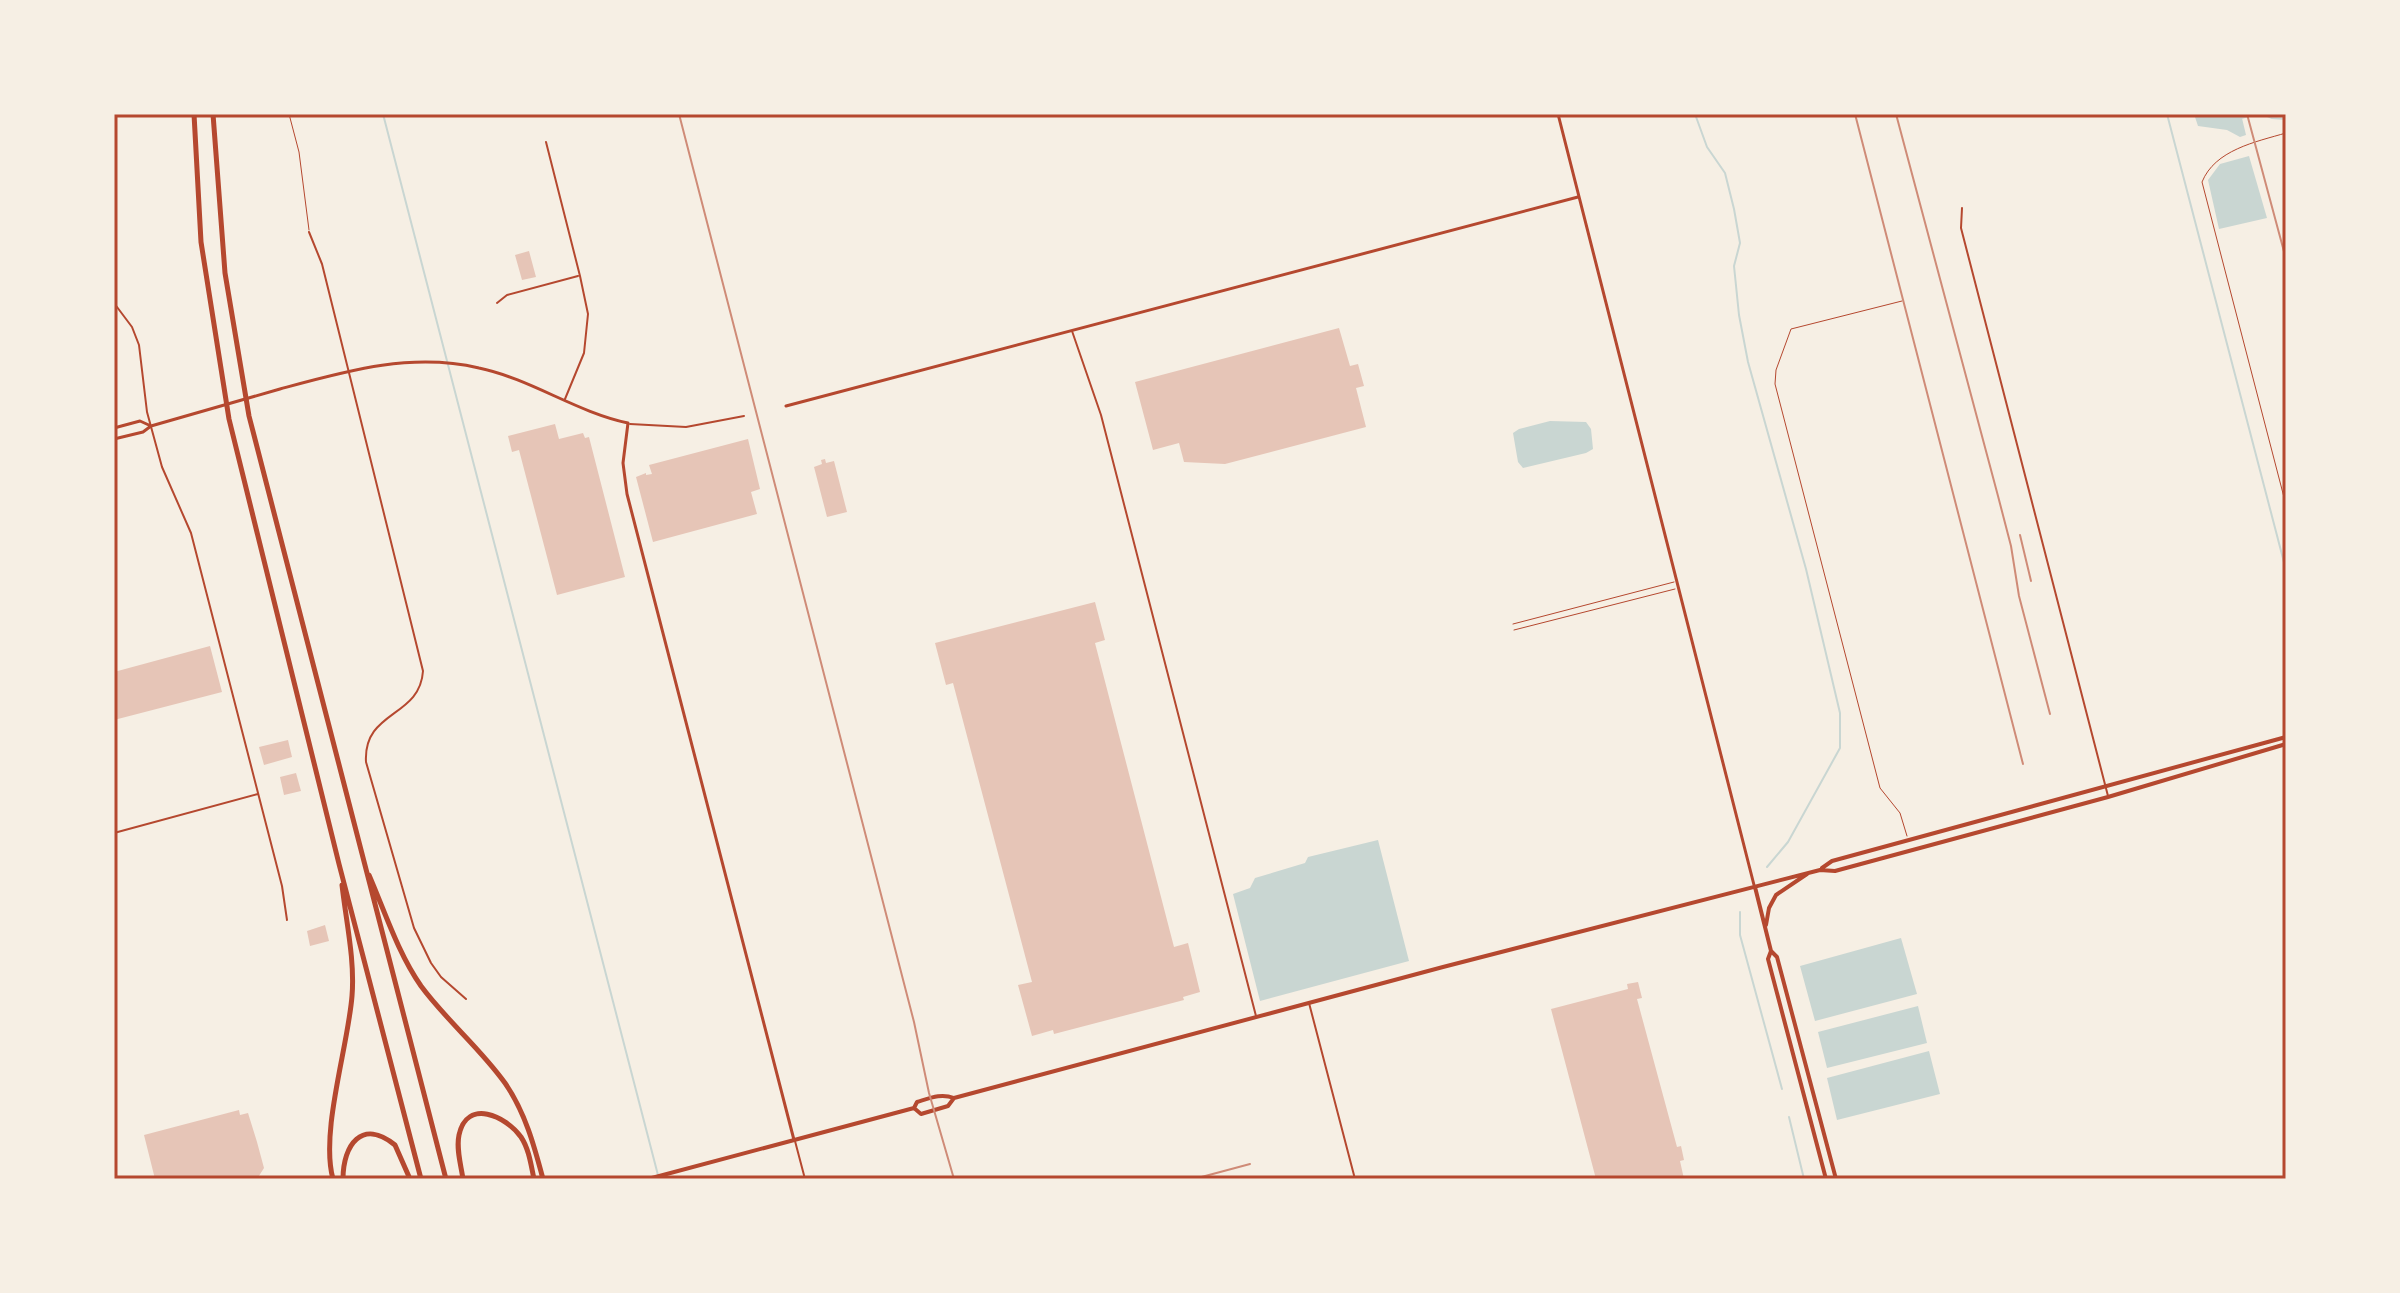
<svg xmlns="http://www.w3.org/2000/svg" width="2400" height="1293" viewBox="0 0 2400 1293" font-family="Karla,sans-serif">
<rect width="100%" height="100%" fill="#f6efe4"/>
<!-- water -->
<path fill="#c9d6d2" d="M2194,114h47l5,21 -6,2 -13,-7 -29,-4z
M2249,156l18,62 -48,11 -11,-49 12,-16z
M1550,421l36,1 5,7 2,20 -7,4 -63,15 -5,-6 -5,-29 6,-4z
M1378,840l31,121 -149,40 -27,-107 17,-6 5,-10 50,-15 3,-6z
M1901,938l16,56 -102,27 -15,-55z
M1918,1006l9,37 -100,25 -9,-36z
M1929,1051l11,43 -103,26 -10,-42z"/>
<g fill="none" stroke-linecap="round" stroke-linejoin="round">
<!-- stream -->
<path stroke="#c9d6d2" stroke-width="2" d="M383,114l276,1065
M1695,114l12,33 18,26 9,36 6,34 -6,23 5,49 9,47 58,207 34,144v35l-52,94 -21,25
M2167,114l119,456
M2263,114l9,4 14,1
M2241,118l15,-4
M1740,912v23l42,154
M1789,1117l15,62"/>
</g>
<!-- building -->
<path fill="#e6c5b7" d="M529,251l7,26 -14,3 -7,-25z
M1339,328l11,38 8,-2 6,22 -8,2 10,39 -141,37 -41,-2 -5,-19 -26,7 -18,-68z
M555,424l4,15 24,-6 2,5 4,-1 36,140 -68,18 -38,-145 -7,2 -4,-16z
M748,439l12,50 -9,3 6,22 -104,28 -17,-65 10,-4v2l6,-1 -3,-9z
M825,459l1,4 8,-2 13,51 -20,5 -13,-50 8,-3 -1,-4z
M1095,602l10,38 -10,3 79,304 14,-4 12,49 -17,5 1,3 -130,34 -1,-4 -21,6 -14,-51 14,-3 -79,-299 -7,2 -11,-42z
M210,646l12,46 -108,28v-48z
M288,740l4,17 -28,8 -5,-18z
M296,773l5,18 -17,4 -4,-18z
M325,925l4,16 -19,5 -3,-15z
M1638,982l4,16 -5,1 40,148 4,-1 3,14 -4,1 4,18h-88l-45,-170 77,-20 -1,-5z
M239,1110l1,5 8,-2 9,29 7,26 -7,11h-90v-3l-12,3 -11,-44z"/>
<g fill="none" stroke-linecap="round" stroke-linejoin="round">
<!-- service -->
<path stroke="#b5482f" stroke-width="1" d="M289,114l10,38 10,78
M2286,133c-31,9 -71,17 -84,49l84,323
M1902,301l-111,28 -15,41 -1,14 105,404 20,25 7,23
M1513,624l161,-42
M1514,630l161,-41"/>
<!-- minor -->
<path stroke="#b5482f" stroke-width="2" d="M546,142l34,134 8,38 -4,39 -19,46
M1962,208l-1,20 147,568
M309,232l13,32 101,407c-3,47 -60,39 -57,91l48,166 17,35 10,14 25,22
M114,303l18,24 7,18 8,67 15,55 29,66 91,353 5,34
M497,303l10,-8 71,-19
M1072,331l29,84 155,601
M630,424l56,3 58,-11
M114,833l144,-39
M1309,1003l46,176
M795,1141l10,38"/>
<!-- tertiary -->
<path stroke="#b5482f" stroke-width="3" d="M786,406l792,-209
M114,428l26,-7 11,5
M114,439l29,-7 8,-6c43,-12 86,-25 129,-37 66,-18 131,-37 199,-21 52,11 97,44 149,55l-5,40 4,31 167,646"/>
<!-- secondary -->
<path stroke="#b5482f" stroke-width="3" d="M1558,114l196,771"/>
<!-- primary -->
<path stroke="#b5482f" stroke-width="4" d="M1822,868l10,-7 454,-124
M1755,887l16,64 6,6 59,222
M1766,925l3,-17 7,-13 31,-21
M1771,951l-3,8 58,220
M914,1108l7,6 27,-8 6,-8 489,-131 377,-97 15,1 273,-74 178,-53
M648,1179l266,-71 3,-6c13,-4 24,-9 37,-4"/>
<!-- motorway -->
<path stroke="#b5482f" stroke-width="5" d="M194,114l7,128 28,177 110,445 82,315
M213,114l12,159 24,143 197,763
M369,875c16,37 29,78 52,111 25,34 59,62 84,97 20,29 29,62 38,96
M333,1179c-13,-47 15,-132 19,-183 3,-36 -6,-75 -10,-111
M343,1179c0,-34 19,-61 52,-34l15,34
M463,1179c-2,-14 -7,-30 -4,-44 8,-37 47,-19 62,2 8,12 10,28 13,42"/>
<!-- rail -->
<path stroke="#cf8b77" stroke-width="2" d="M679,114l235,908 15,71 25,86
M1855,114l168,650
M1896,114l102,382 13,50 8,50 31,118
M2247,114l39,145
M2020,535l11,46
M1194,1179l56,-15"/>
</g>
<!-- border -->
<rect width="2400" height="1293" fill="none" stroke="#f6efe4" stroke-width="232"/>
<rect x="116" y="116" width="2168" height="1061" fill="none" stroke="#b5482f" stroke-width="3"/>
</svg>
